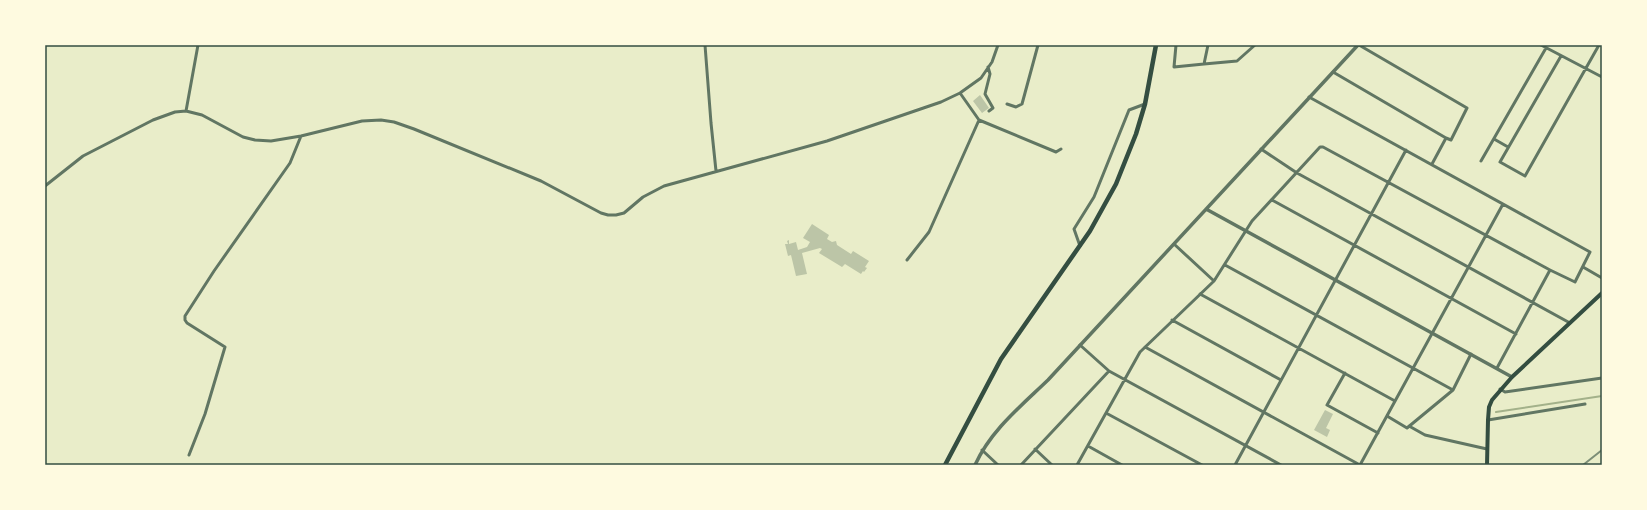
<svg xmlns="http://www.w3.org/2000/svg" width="1647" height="510" viewBox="0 0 1647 510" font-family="Inter,sans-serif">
<rect width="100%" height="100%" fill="#e9edc9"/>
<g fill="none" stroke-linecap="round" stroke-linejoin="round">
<!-- stream -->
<path stroke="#a3b18a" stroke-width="2" d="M1496,412l106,-16"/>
</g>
<!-- building -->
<path fill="#bcc5a7" d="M980,95l9,13 -7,5 -9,-12z
M812,224l17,11 -2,4 5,3 4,-1 1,4 14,9 2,-3 16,10 -4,6 2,1 -3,4 -1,-1 -2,3 -16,-10 -3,3 -23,-14 3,-4 -2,-1 -18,5 5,21 -11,2 -5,-21 -3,1 -3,-12h3l-1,-3 2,-1v4l7,-2 2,8 9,-3 3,-5 -7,-4z
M1325,410l8,4 -7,14 4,2 -3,7 -13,-7z"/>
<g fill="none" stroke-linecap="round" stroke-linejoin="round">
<!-- minor -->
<path stroke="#617663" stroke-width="3" d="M705,45l6,78 5,48
M1176,45l-2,22 30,-3
M1208,45l-4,19 33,-3 18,-16
M1359,45l108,63 -16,32 -5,-2 -14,26
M1541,45l61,32
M1561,56l-61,106 25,14 74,-131
M988,67l2,7 -5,20 8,14 -4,3
M1333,72l113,66
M960,93l19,27 77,32 5,-3
M1309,97l281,155 -15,30 -25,-12 -53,98
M1007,104l9,3 6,-3 16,-59
M186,111l12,-66
M1494,139l14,8
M1261,149l36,24 273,150
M1481,161l65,-113
M45,186l38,-30 70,-36 22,-8 11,-1 16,4 41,22 12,3 16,1 30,-5 61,-15 19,-1 13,2 20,7 127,52 60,32 7,2h8l8,-2 19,-16 21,-11 163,-45 114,-39 19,-9 21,-15 11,-16 6,-17
M1272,200l244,134
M1174,244l40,37
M1080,246l-6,-17 20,-32 35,-87 16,-6
M907,260l22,-28 50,-112
M1225,265l228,125
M1583,267l19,11
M1200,294l195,107
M1172,320l109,60
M1080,345l29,26 172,94
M1145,347l215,118
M1345,373l-18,32 51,28
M1500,389l5,3 97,-14
M1106,413l96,52
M1387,416l20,12 46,-38 18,-36
M1488,420l97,-16
M1409,426l16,9 62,14
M1088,446l34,19
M1035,449l17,16
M982,450l16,15
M189,455l16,-41 20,-67 -38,-24 -2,-3v-4l29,-45 76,-108 11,-27
M1021,465l88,-94
M1077,465l63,-113 74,-71 38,-60 68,-74h3l227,123
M1235,465l171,-315
M1360,465l143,-261"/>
<!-- tertiary -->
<path stroke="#617663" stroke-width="3.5" d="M1206,209l306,168
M975,465c16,-35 46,-59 73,-85l310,-335"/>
<!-- secondary -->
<path stroke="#344e41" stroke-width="4" d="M1487,465l1,-45 1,-13 3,-7 20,-23 90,-84"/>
<!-- trunk -->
<path stroke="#344e41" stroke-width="4.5" d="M945,465l56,-106 89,-128 26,-47 20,-50 9,-30 11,-59"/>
<!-- rail -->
<path stroke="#7c8e77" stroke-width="2" d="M1583,465l19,-15"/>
</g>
<!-- border -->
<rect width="1647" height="510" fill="none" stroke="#fefae0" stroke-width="92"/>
<rect x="46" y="46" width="1555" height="418" fill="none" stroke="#344e41" stroke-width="1.5"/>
</svg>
